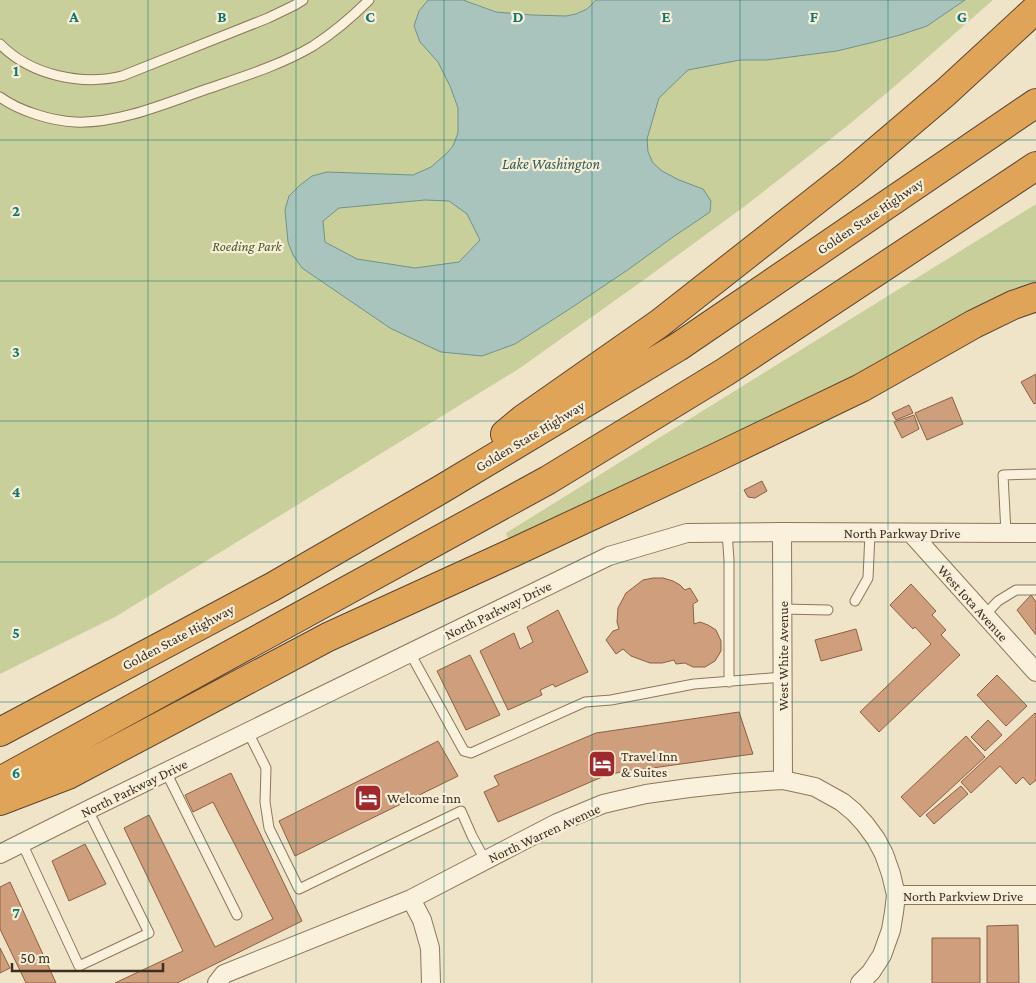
<svg xmlns="http://www.w3.org/2000/svg" width="1036" height="983" viewBox="0 0 1036 983" font-family="'Crimson Pro',serif">
<rect width="100%" height="100%" fill="#f0e4c8"/>
<!-- green -->
<path fill="#c9cf9b" d="M0,0h993l-98,86 -49,41 -101,79 -104,76 -121,86 -405,249 -115,57z
M1036,204v85l-524,264 -6,-20z"/>
<!-- water -->
<path fill="#a9c4bc" stroke="#6f938a" fill-rule="evenodd" d="M428,0h35l33,12 36,3 34,1 10,-2 11,-5 9,-9h369l-38,26 -27,9 -26,7 -37,9 -70,9h-27l-52,10 -29,28 -12,41 1,13 5,11 9,8 17,9 24,9 8,12 -1,11 -37,25 -44,32 -58,39 -56,36 -33,12 -41,-4 -28,-13 -23,-11 -88,-60 -9,-13 -5,-13 -3,-32 4,-14 10,-10 13,-10 15,-4 86,3 18,-8 15,-13 7,-8 5,-13v-25l-8,-22 -12,-24 -18,-20 -6,-16 5,-15zM425,200l24,1 18,13 13,26 -21,22 -44,6 -58,-9 -32,-17 -2,-21 16,-13z"/>
<!-- building -->
<path fill="#cf9f7d" stroke="#8d5f41" d="M1036,374v29l-2,1 -13,-22z
M952,397l11,27 -36,16 -12,-27z
M909,405l4,8 -17,7 -4,-7z
M914,415l5,14 -17,9 -8,-16z
M762,481l5,10 -12,7 -7,-1 -4,-7z
M653,578h10l10,3 7,4 5,5 5,-2 8,13 -5,3 1,20 6,-2 8,3 8,5 5,11v10l-6,10 -10,6h-12l-8,-4 -9,1 -2,-4 -12,3h-12l-19,-7 -8,-7 -7,5 -10,-14 7,-9 6,-2 -2,-7 1,-14 8,-15 17,-13z
M911,584l25,27 -4,4 14,15 -5,5 19,20 -81,77 -19,-20 71,-68 -16,-17 -2,2 -23,-24z
M1031,595l5,7v33l-19,-25z
M558,610l30,62 -33,15 -2,-3 -13,6 2,5 -34,15 -28,-59 34,-18 6,16 13,-7 -6,-15z
M856,629l6,21 -41,11 -6,-21z
M470,655l30,60 -34,15 -29,-59z
M997,675l30,31 -21,20 -29,-31z
M739,712l14,42 -144,20 -111,48 -14,-30 15,-7 -5,-9 102,-43z
M1035,713l1,1v66l-6,5 -7,-8 -7,7 -16,-18 -29,27 -10,-11z
M988,720l14,15 -17,16 -14,-14z
M966,736l19,21 -65,60 -19,-20z
M438,741l20,35 -163,80 -16,-35z
M231,773l71,148 -125,62h-62l68,-32 -59,-123 25,-13 66,132 58,-28 -60,-117 -20,10 -8,-17z
M961,786l7,8 -34,30 -8,-9z
M85,844l21,40 -37,17 -17,-40z
M10,882l46,101h-30l-26,-54v-42z
M1018,925l1,58h-32v-57z
M932,938h48v45h-48z
M0,948l10,20 -10,5z"/>
<g fill="none" stroke-linecap="round" stroke-linejoin="round">
<!-- lane casing -->
<g stroke="#8d765c" stroke-width="11">
<path id="lane" d="M0,44c30,31 81,42 122,32l146,-58 27,-13 8,-5
M0,97c19,14 52,24 75,25 43,2 92,-19 132,-33 35,-12 74,-24 106,-43 20,-13 39,-29 56,-46
M727,532l2,28v122
M1006,533l-3,-58 33,-1
M855,601l13,-23 2,-45
M782,609l46,1
M985,615l13,-14 18,-11h20
M410,653l54,98 7,2 114,-51 26,-2 83,-16 89,-7
M248,732l18,36 -1,34 4,26 30,61 162,-78 11,25 13,24
M166,772l71,143
M22,843l57,123 70,-33 -61,-123"/>
</g>
<!-- street casing -->
<g stroke="#8d765c" stroke-width="20">
<path id="street" d="M782,532l1,248
M911,533l125,139
M0,854l98,-49 511,-249 78,-23 95,-1 254,1
M896,895h140
M411,899l11,21 8,28 1,35
M217,983l7,-9 187,-75 146,-76 46,-19 43,-10 43,-6 47,-5 47,-3 32,7 27,15 12,10 11,12 11,15 8,15 7,20 5,21 -2,17 -3,18 -9,25 -11,17 -11,11"/>
</g>
<!-- highway casing -->
<g stroke="#5b4430" stroke-width="30">
<path id="highway" d="M505,434l18,-15 137,-96 192,-151 94,-80 90,-83
M0,732l272,-145 168,-97 238,-143 358,-244
M0,781l548,-301 177,-108 311,-206
M0,801l68,-26 260,-138 184,-84 199,-93 150,-72 113,-64 39,-19 23,-8"/>
</g>
<!-- lane -->
<use href="#lane" stroke="#faf1dc" stroke-width="9"/>
<!-- street -->
<use href="#street" stroke="#faf1dc" stroke-width="18"/>
<!-- highway -->
<use href="#highway" stroke="#e0a458" stroke-width="28"/>
</g>
<!-- grid -->
<path fill="none" stroke="#0f766e" stroke-width="1" stroke-opacity="0.55" d="M148,0v983M296,0v983M444,0v983M592,0v983M740,0v983M888,0v983M0,140h1036M0,281h1036M0,421h1036M0,562h1036M0,702h1036M0,843h1036"/>
<!-- icons -->
<defs>
<g id="hotel-square" transform="scale(1.4375)"><rect x="-9" y="-9" width="18" height="18" rx="4" fill="#9e2a2b" stroke="#f7eed8"/><path d="M-6-4.5h1.5V1H6V5H4.5V3h-9V5H-6ZM-4 0a1.8 1.8 0 1 1 3.6 0ZM.5 0V-2.5h3Q6-2.5 6 0Z" fill="#fff"/></g>
</defs>
<g fill-rule="evenodd">
<use href="#hotel-square" x="602" y="764"/>
<use href="#hotel-square" x="368" y="798"/>
</g>
<g text-anchor="middle" stroke-width="4.5" stroke-linejoin="round" paint-order="stroke">
<!-- street labels -->
<g font-size="14" fill="#3d2e20" stroke="#f7eed8">
<text transform="translate(870 216) rotate(-34)" y="5">Golden State Highway</text>
<text transform="translate(530 436) rotate(-31)" y="5">Golden State Highway</text>
<text x="902" y="538">North Parkway Drive</text>
<text transform="translate(973 603) rotate(48)" y="5">West Iota Avenue</text>
<text transform="translate(498 610) rotate(-26)" y="5">North Parkway Drive</text>
<text transform="translate(178 637) rotate(-28)" y="5">Golden State Highway</text>
<text transform="translate(783 656) rotate(-90)" y="5">West White Avenue</text>
<text transform="translate(134 788) rotate(-26)" y="5">North Parkway Drive</text>
<text transform="translate(544 833) rotate(-25)" y="5">North Warren Avenue</text>
<text x="963" y="901">North Parkview Drive</text>
</g>
<!-- park labels -->
<g font-size="14" font-style="italic" fill="#4d5a26" stroke="#f7eed8">
<text x="247" y="251">Roeding Park</text>
</g>
<!-- poi labels -->
<g font-size="14" fill="#3d2e20" stroke="#f7eed8" text-anchor="start">
<text x="621" y="761">Travel Inn<tspan x="621" dy="16">&amp; Suites</tspan></text>
<text x="387" y="803">Welcome Inn</text>
</g>
<!-- water labels -->
<g font-size="15" font-style="italic" fill="#2f5d5a" stroke="#f7eed8">
<text x="551" y="169">Lake Washington</text>
</g>
</g>
<g font-size="16" text-anchor="middle" font-weight="bold" fill="#0f766e" stroke="#f7eed8" stroke-width="4.5" stroke-linejoin="round" paint-order="stroke">
<text x="74" y="22">A</text>
<text x="222" y="22">B</text>
<text x="370" y="22">C</text>
<text x="518" y="22">D</text>
<text x="666" y="22">E</text>
<text x="814" y="22">F</text>
<text x="962" y="22">G</text>
<text x="16" y="76">1</text>
<text x="16" y="216">2</text>
<text x="16" y="357">3</text>
<text x="16" y="497">4</text>
<text x="16" y="638">5</text>
<text x="16" y="778">6</text>
<text x="16" y="918">7</text>
</g>
<!-- scale -->
<path d="M12 963v8h151v-8" fill="none" stroke="#3d2e20" stroke-width="2.5"/>
<text x="20" y="963" font-size="15" fill="#3d2e20" stroke="#f7eed8" stroke-width="4" paint-order="stroke">50 m</text>
</svg>
